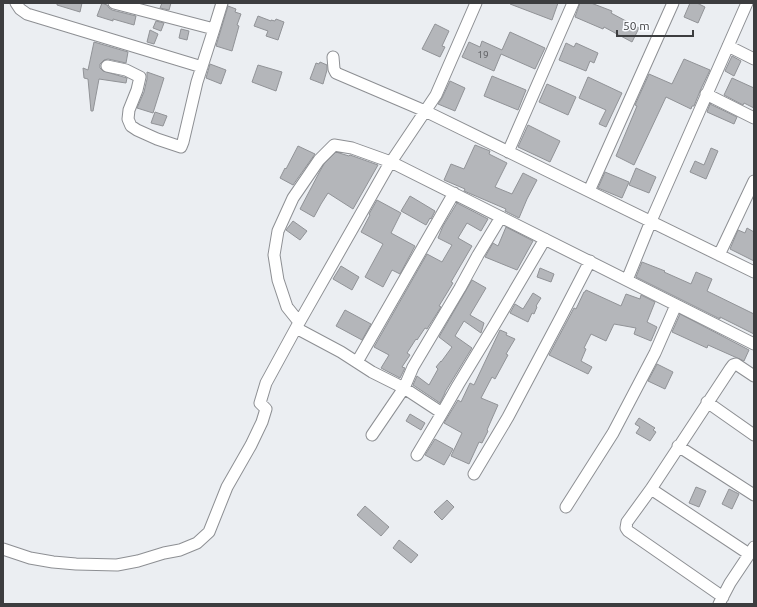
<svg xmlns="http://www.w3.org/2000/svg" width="757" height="607" viewBox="0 0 757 607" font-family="Ubuntu,sans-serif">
<rect width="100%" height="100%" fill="#ebeef2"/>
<!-- building -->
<path fill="#b4b6ba" stroke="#919397" d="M57,3h25l-2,9 -23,-7z
M102,3l5,2 2,3 3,2 24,6 -2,9 -21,-6v2l-16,-5z
M162,3h9l-2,7 -9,-2z
M510,3h48l-6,17 -42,-16z
M580,3h11l21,8 -1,2 28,15 -7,14 -28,-15 -1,2 -28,-12z
M690,3h7l8,4 -7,16 -14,-6z
M228,6l8,3 -1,3 6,2 -4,11 2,1 -7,25 -16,-5z
M258,16l13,5v-1l4,1 1,-2 8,3 -6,18 -12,-4 2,-5 -14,-5z
M156,21l8,2 -3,8 -8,-3z
M435,24l14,7 -7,15 3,1 -5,10 -18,-8z
M181,29l8,2 -2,9 -8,-2z
M150,30l8,4 -4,10 -7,-2z
M510,32l35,16 -10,21 -34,-15 -7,17 -32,-14 7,-15 11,5 2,-6 20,9z
M94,42l34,10 -2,11 -18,-4 -4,1 -4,4v4l3,3 24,7 -1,5 -27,-4 -6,32h-2l-3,-32 -4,-1 -1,-10 5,2z
M566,43l8,4 2,-4 22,10 -4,10 -4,-2 -4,10 -27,-11z
M732,56l9,5 -7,15 -9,-5z
M684,59l26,11 -10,21 -6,15h-2l-1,3 -25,-12 -32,68 -18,-9 21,-50 -2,-1 14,-31 23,10z
M320,62l7,3v5l-4,14 -13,-5 6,-16 3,1z
M210,64l16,6 -5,14 -15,-6z
M258,65l24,7 -6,19 -24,-9z
M147,72l17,6 -11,35 -16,-5 7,-16 3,-13z
M492,76l34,14 -8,20 -34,-14z
M588,77l34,16 -16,34 -7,-3 7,-14 -27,-12z
M732,78l22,10v20l-10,-5 -1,2 -19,-10z
M450,81l15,7 -10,23 -17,-7 4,-6z
M547,84l29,13 -8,18 -29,-13z
M710,104l27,13 -3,7 -27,-12z
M155,112l12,4 -4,10 -12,-3z
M528,125l32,16 -10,21 -32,-15z
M475,145l15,6 -1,3 18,9 -12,24 17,7 11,-21 14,7 -10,19 -8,19 -14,-7 1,-2 -42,-18 1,-2 -21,-9 7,-16 13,5z
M298,146l17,8 -22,31 -13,-7 5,-10 1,1z
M711,148l7,3 -12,28 -16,-7 5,-11 9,4z
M336,152l13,4 1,-1 28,10 -25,44 -25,-16 -7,11 -7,13 -14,-8 20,-38 4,-7z
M636,168l20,9 -7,16 -20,-8z
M605,172l24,10 -7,16 -24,-10z
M410,196l25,15 -4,8 -1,-1 -4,7 -25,-14z
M377,200l24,13 -10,20 24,13 -15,28 -8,-4 -9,17 -18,-10 18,-33 -22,-12 9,-17 -1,-1z
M457,203l31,16 -7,12 -14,-8 -9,15 14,8 -21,36 2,1 -14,23 2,1 -14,22 -2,-1 -8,12 -1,-1 -9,14 3,2 -8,12 3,1 -5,10 -19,-10 8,-13 -15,-8 53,-93 15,8 10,-17 -14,-7 5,-12z
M293,221l14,10 -7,9 -14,-10z
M506,227l27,14 -16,29 -32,-13 8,-14 5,3z
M747,228l7,4v29l-24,-12 8,-19 7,3z
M642,262l23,9 -1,1 27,12 5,-12 16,7 -5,12 47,23v20l-34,-17v2l-84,-42z
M341,266l18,11 -7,13 -19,-11z
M540,268l14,6 -3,8 -14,-5z
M472,280l14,8 -16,27 14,8 -3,10 -17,-12 -9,15 17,12 -27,44v1l-5,10 -27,-18 4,-9 12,9 9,-16 -2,-2 5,-6v1l11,-15 -13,-10z
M586,290l35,16 5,-12 14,5 1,-4 14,7 -8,20 10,5 -6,14 -17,-7 2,-6 -22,-4 -8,17 -15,-7 -7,14 2,1 -5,12 11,6 -4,7 -39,-19 25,-47 2,1 8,-17h1z
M533,293l8,5 -5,8 1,1 -3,7 -2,-1 -4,9 -18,-9 5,-9 8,5z
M345,310l26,14 -9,16 -26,-14z
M680,314l69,36 -5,11 -36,-16 -1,3 -35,-16z
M500,330l7,3 -1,2 9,4 -9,15 2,1 -13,24 -3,-2 -11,21 17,7 -11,25 1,1 -6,12 -3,-1 -10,22 -18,-8 11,-23 -18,-10 14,-23 3,2 9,-19 4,2z
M657,364l16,8 -8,17 -17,-8z
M410,414l15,9 -4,7 -15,-9z
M639,418l16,10 -2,2 3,2 -6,9 -14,-8 4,-6 -5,-3z
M435,439l18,10 -9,16 -19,-10z
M696,487l10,4 -7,16 -10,-4z
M729,489l10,5 -7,15 -10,-5z
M447,500l7,7 -12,13 -8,-8z
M365,506l24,21 -8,9 -24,-21z
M399,540l19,15 -7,8 -18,-15z"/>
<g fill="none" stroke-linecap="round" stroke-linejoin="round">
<!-- minor casing -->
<g stroke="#8d8f93" stroke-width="13">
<path id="minor" d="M16,3l4,6 7,5 175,53
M114,3l100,26
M728,46l26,13
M333,57l1,12 2,4 89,38 329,161
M107,66l19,4 14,7 -3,13 -8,20 -1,9 3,7 6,4 20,9 24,8 2,-5 14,-60 17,-53 8,-26
M706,94l48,24
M508,152l65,-149
M589,191l84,-188
M719,255l35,-74
M627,280l24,-59 96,-218
M299,322l-12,-15 -9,-27 -4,-25 4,-24 15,-33 26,-38 15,-15 18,3 39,14 363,182
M296,328l45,24 31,20 32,16 38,25
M357,362l97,-169
M707,402l47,33
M372,435l32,-47 9,-21 47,-79 18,-33 23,-38
M678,446l76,49
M417,455l25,-42 16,-28 37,-61 50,-85
M474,474l34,-57 53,-100 29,-56
M651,489l98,65
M566,507l47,-74 42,-80 21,-48
M3,549l27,9 23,4 23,2 41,1 21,-4 26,-8 16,-3 17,-7 12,-11 18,-45 24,-42 11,-23 4,-13 -6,-6 6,-20 30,-55 91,-160 49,-73 40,-92
M723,597l-95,-66 -2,-3 1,-6 24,-33 79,-120 3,-4 3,-1 18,12
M719,604l11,-21 24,-36"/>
</g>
<!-- minor -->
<use href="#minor" stroke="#fff" stroke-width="11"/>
</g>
<g text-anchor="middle" stroke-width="3" stroke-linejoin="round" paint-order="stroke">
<!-- number labels -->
<g font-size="10" fill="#5a5b5e">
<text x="483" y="58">19</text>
</g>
</g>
<!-- border -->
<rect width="757" height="607" fill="none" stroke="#3c3d3f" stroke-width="8"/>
<!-- scale -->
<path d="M617 30v6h76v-6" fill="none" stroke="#3c3d3f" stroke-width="2"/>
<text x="623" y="30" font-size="12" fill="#3c3d3f" stroke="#f9fbff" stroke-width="3" paint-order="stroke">50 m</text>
</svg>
